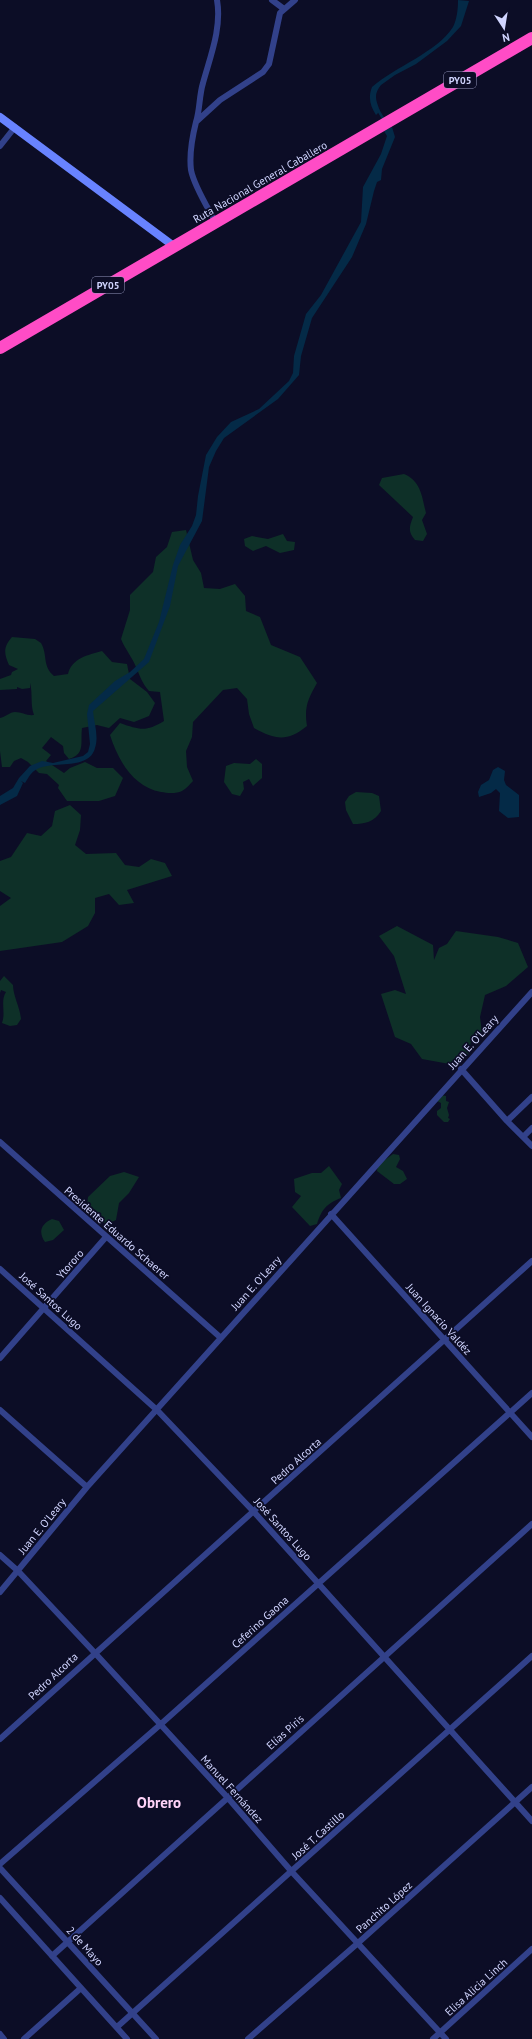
<svg xmlns="http://www.w3.org/2000/svg" width="532" height="2039" viewBox="0 0 532 2039" font-family="'PT Sans',sans-serif">
<rect width="100%" height="100%" fill="#0c0d26"/>
<!-- green -->
<path fill="#0e3028" d="M404,474c17,7 18,23 22,39l-4,7 5,14 -4,7 -8,-1c-7,-8 -6,-13 -2,-23l-34,-32 3,-7z
M186,530l7,30 8,13 3,15 16,1 15,-5 10,12 1,15 14,6 11,28 29,12 17,26c-9,16 -13,24 -10,43 -20,16 -31,14 -53,2l-5,-14 -2,-15 -10,-11 -14,2 -30,32 -1,15 -6,14 1,16 6,14c-3,3 -7,8 -11,10 -6,3 -15,2 -21,1 -28,-5 -43,-32 -51,-57l10,-12c20,7 26,9 44,-2l-4,-29 -11,-1c-7,-8 -9,-15 -13,-24 -4,-10 -11,-18 -15,-28l9,-29v-15l23,-23 3,-15 11,-10 5,-15z
M283,534l4,7 8,1 -1,8 -14,3 -14,-7 -13,5 -8,-5 -1,-7 8,-3 16,3z
M12,637l23,2 6,4c7,12 1,23 13,33l14,-2c4,-16 20,-19 34,-23l10,11 15,2 3,15 17,13 8,11 -6,13 -15,6 -14,-4 -11,10 -12,-3 -15,3c-2,14 4,26 -13,31l-5,-6 -1,-7 -12,-9 -9,11 9,7 -5,6 18,12 6,-5 15,-6 12,6h16l10,10 -8,18 -16,5h-32l-9,-13 1,-3 -12,-11 -8,-1 -11,-11 -7,-4 -7,3 -4,6h-8l-2,-16v-33c5,-1 10,-6 15,-6 7,0 12,4 19,3 -4,-11 -1,-21 -4,-32v5l-8,1 -5,-2v2l-17,1v-11l11,-4 1,-3 6,-3 -9,-4c-5,-11 -6,-18 3,-28z
M256,759l6,5v14l-9,8 -4,-7 -6,3 1,7 -4,7 -8,-2 -8,-12 2,-16 8,-3 16,1z
M356,792l16,1 7,3 2,15c-7,11 -16,13 -28,13l-7,-14 -1,-8 4,-6z
M70,805l11,10 -1,15 -5,15 11,9 30,-1 9,12 14,2 12,-8 14,4 7,13 -45,14 7,13 -15,2 -10,-11 -14,4v15l-7,13 -26,16 -62,9v-45l11,-8 -11,-7v-30l11,-4 16,-24 14,3 11,-10 3,-15z
M397,926l36,19 1,15 5,-12 8,-4 9,-13 42,6 20,6 10,24 -22,19 -21,9 -5,22 2,15 -11,9 -3,15 -13,9 -33,-6 -11,-15 -16,-7 -14,-43 14,-4 11,4 -12,-38 -15,-20z
M4,976l9,9c0,11 7,22 8,34l-4,6 -7,1 -8,-3c4,-10 -2,-22 4,-31l-5,-2 -1,3v-12z
M440,1095l6,1v5l3,1 -2,6 2,7 -1,3 2,1 -2,3h-4l-7,-7v-4l4,-3v-5l-4,-2z
M393,1154l6,1 1,4 -4,8 7,4 4,8 -7,5h-6l-17,-13 1,-6z
M329,1166l13,18 -3,6 2,8c-15,6 -19,11 -24,26l-7,2 -18,-19 9,-11 -6,-4 -1,-13 18,-6h9z
M124,1172l15,5 -10,16 -10,10 -3,17 -9,4 -14,-5 -6,-13 1,-9 22,-21z
M52,1219l7,2 5,9 -11,10 -8,2c-7,-10 -4,-18 7,-23z"/>
<!-- water -->
<path fill="#042a47" d="M458,0l11,1 -8,25 -14,15 -31,23 -21,11 -14,10c-8,10 -5,15 -1,26l-4,4c-6,-9 -8,-18 -4,-28 24,-21 64,-34 81,-60 4,-8 5,-18 5,-27z
M392,127l3,10 -13,32 -1,11 -4,2 -3,9 -8,33 -14,33 -40,61 -11,38 -2,19 -21,24 -54,39 -8,13 -7,16 -7,54 -24,45 -8,40 -21,56 -56,49c1,12 6,25 2,37 -6,24 -46,11 -61,23 -4,3 -7,9 -9,12l-4,-2 2,2 -6,13 -17,9v-9l13,-8 6,-10 11,-12 12,-5 11,2 30,-7 5,-4 2,-8 -3,-30 2,-9 26,-24 15,-9 14,-13 15,-37 14,-57 7,-20 12,-19 4,-11 2,-19 8,-41 11,-18 14,-15 28,-13 30,-28 4,-8 1,-17 12,-42 15,-19 40,-73 2,-35 18,-33 6,-18 -3,-5z
M498,767l7,4 -1,9 2,5 13,10v22l-11,1 -9,-7 1,-18 -4,-4 -5,4 -12,4 -1,-5 3,-7 8,-5 4,-10z"/>
<g fill="none" stroke-linecap="round" stroke-linejoin="round">
<!-- stream -->
<path stroke="#042a47" stroke-width="2.5" d="M378,110l6,10"/>
<!-- street -->
<path stroke="#32418a" stroke-width="6" d="M272,0l12,9
M197,121l23,-21 43,-28 6,-8 11,-51 15,-13
M0,146l15,-19
M216,223c-8,-15 -22,-37 -25,-53 -2,-16 1,-32 5,-48 4,-12 3,-26 7,-39 7,-26 19,-55 14,-83
M461,1069l46,52 25,25
M507,1121l25,-24
M523,1137l9,-9
M0,1142l221,196
M331,1214l201,223
M0,1269l157,141 97,102 278,309
M0,1358l106,-121
M0,1410l87,77
M0,1555l18,16 76,81 134,146 64,74 154,167
M0,1592l87,-105 445,-495
M0,1739l532,-478
M0,1864l161,-140 371,-331
M0,1868l156,171
M0,1898l127,141
M52,1956l480,-432
M117,2027l415,-371
M0,2034l4,5
M24,2039l57,-51
M248,2039l110,-96 174,-156
M433,2039l99,-90"/>
<!-- secondary -->
<path stroke="#6883ff" stroke-width="8" d="M0,117l175,130"/>
<!-- highway -->
<path stroke="#ff4cc6" stroke-width="12" d="M0,348l532,-310"/>
</g>
<g text-anchor="middle" stroke-width="3.5" stroke-linejoin="round" paint-order="stroke">
<!-- shield labels -->
<g fill="#0c0d26" stroke="#9699be" stroke-width="1">
<rect x="444" y="72" width="32" height="16" rx="3"/>
<rect x="92" y="277" width="32" height="16" rx="3"/>
</g>
<g font-size="10" font-weight="bold" fill="#d1d5ff">
<text x="460" y="84">PY05</text>
<text x="108" y="289">PY05</text>
</g>
<!-- street labels -->
<g font-size="11" fill="#d1d5ff" stroke="#0c0d26">
<text transform="translate(260 182) rotate(-30)" y="4">Ruta Nacional General Caballero</text>
<text transform="translate(473 1042) rotate(-48)" y="4">Juan E. O'Leary</text>
<text transform="translate(117 1233) rotate(41)" y="4">Presidente Eduardo Schaerer</text>
<text transform="translate(70 1264) rotate(-49)" y="4">Ytororo</text>
<text transform="translate(256 1283) rotate(-48)" y="4">Juan E. O'Leary</text>
<text transform="translate(51 1301) rotate(42)" y="4">José Santos Lugo</text>
<text transform="translate(439 1319) rotate(48)" y="4">Juan Ignacio Valdéz</text>
<text transform="translate(296 1461) rotate(-42)" y="4">Pedro Alcorta</text>
<text transform="translate(42 1526) rotate(-51)" y="4">Juan E. O'Leary</text>
<text transform="translate(283 1529) rotate(48)" y="4">José Santos Lugo</text>
<text transform="translate(260 1622) rotate(-42)" y="4">Ceferino Gaona</text>
<text transform="translate(53 1676) rotate(-43)" y="4">Pedro Alcorta</text>
<text transform="translate(285 1732) rotate(-42)" y="4">Elías Piris</text>
<text transform="translate(232 1789) rotate(48)" y="4">Manuel Fernández</text>
<text transform="translate(318 1835) rotate(-42)" y="4">José T. Castillo</text>
<text transform="translate(384 1907) rotate(-42)" y="4">Panchito López</text>
<text transform="translate(85 1946) rotate(48)" y="4">2 de Mayo</text>
<text transform="translate(476 1987) rotate(-42)" y="4">Elisa Alicia Linch</text>
</g>
<!-- district labels -->
<g font-size="15" font-weight="bold" fill="#ffd3f8" stroke="#0c0d26">
<text x="159" y="1808">Obrero</text>
</g>
</g>
<!-- north arrow -->
<g transform="translate(504 28) rotate(168)" stroke="#0c0d26" stroke-width="3" paint-order="stroke">
<path d="M0-3L7 15L0 10L-7 15Z" fill="#d1d5ff"/>
<text y="-6" font-size="11" font-weight="bold" text-anchor="middle" fill="#d1d5ff">N</text>
</g>
</svg>
